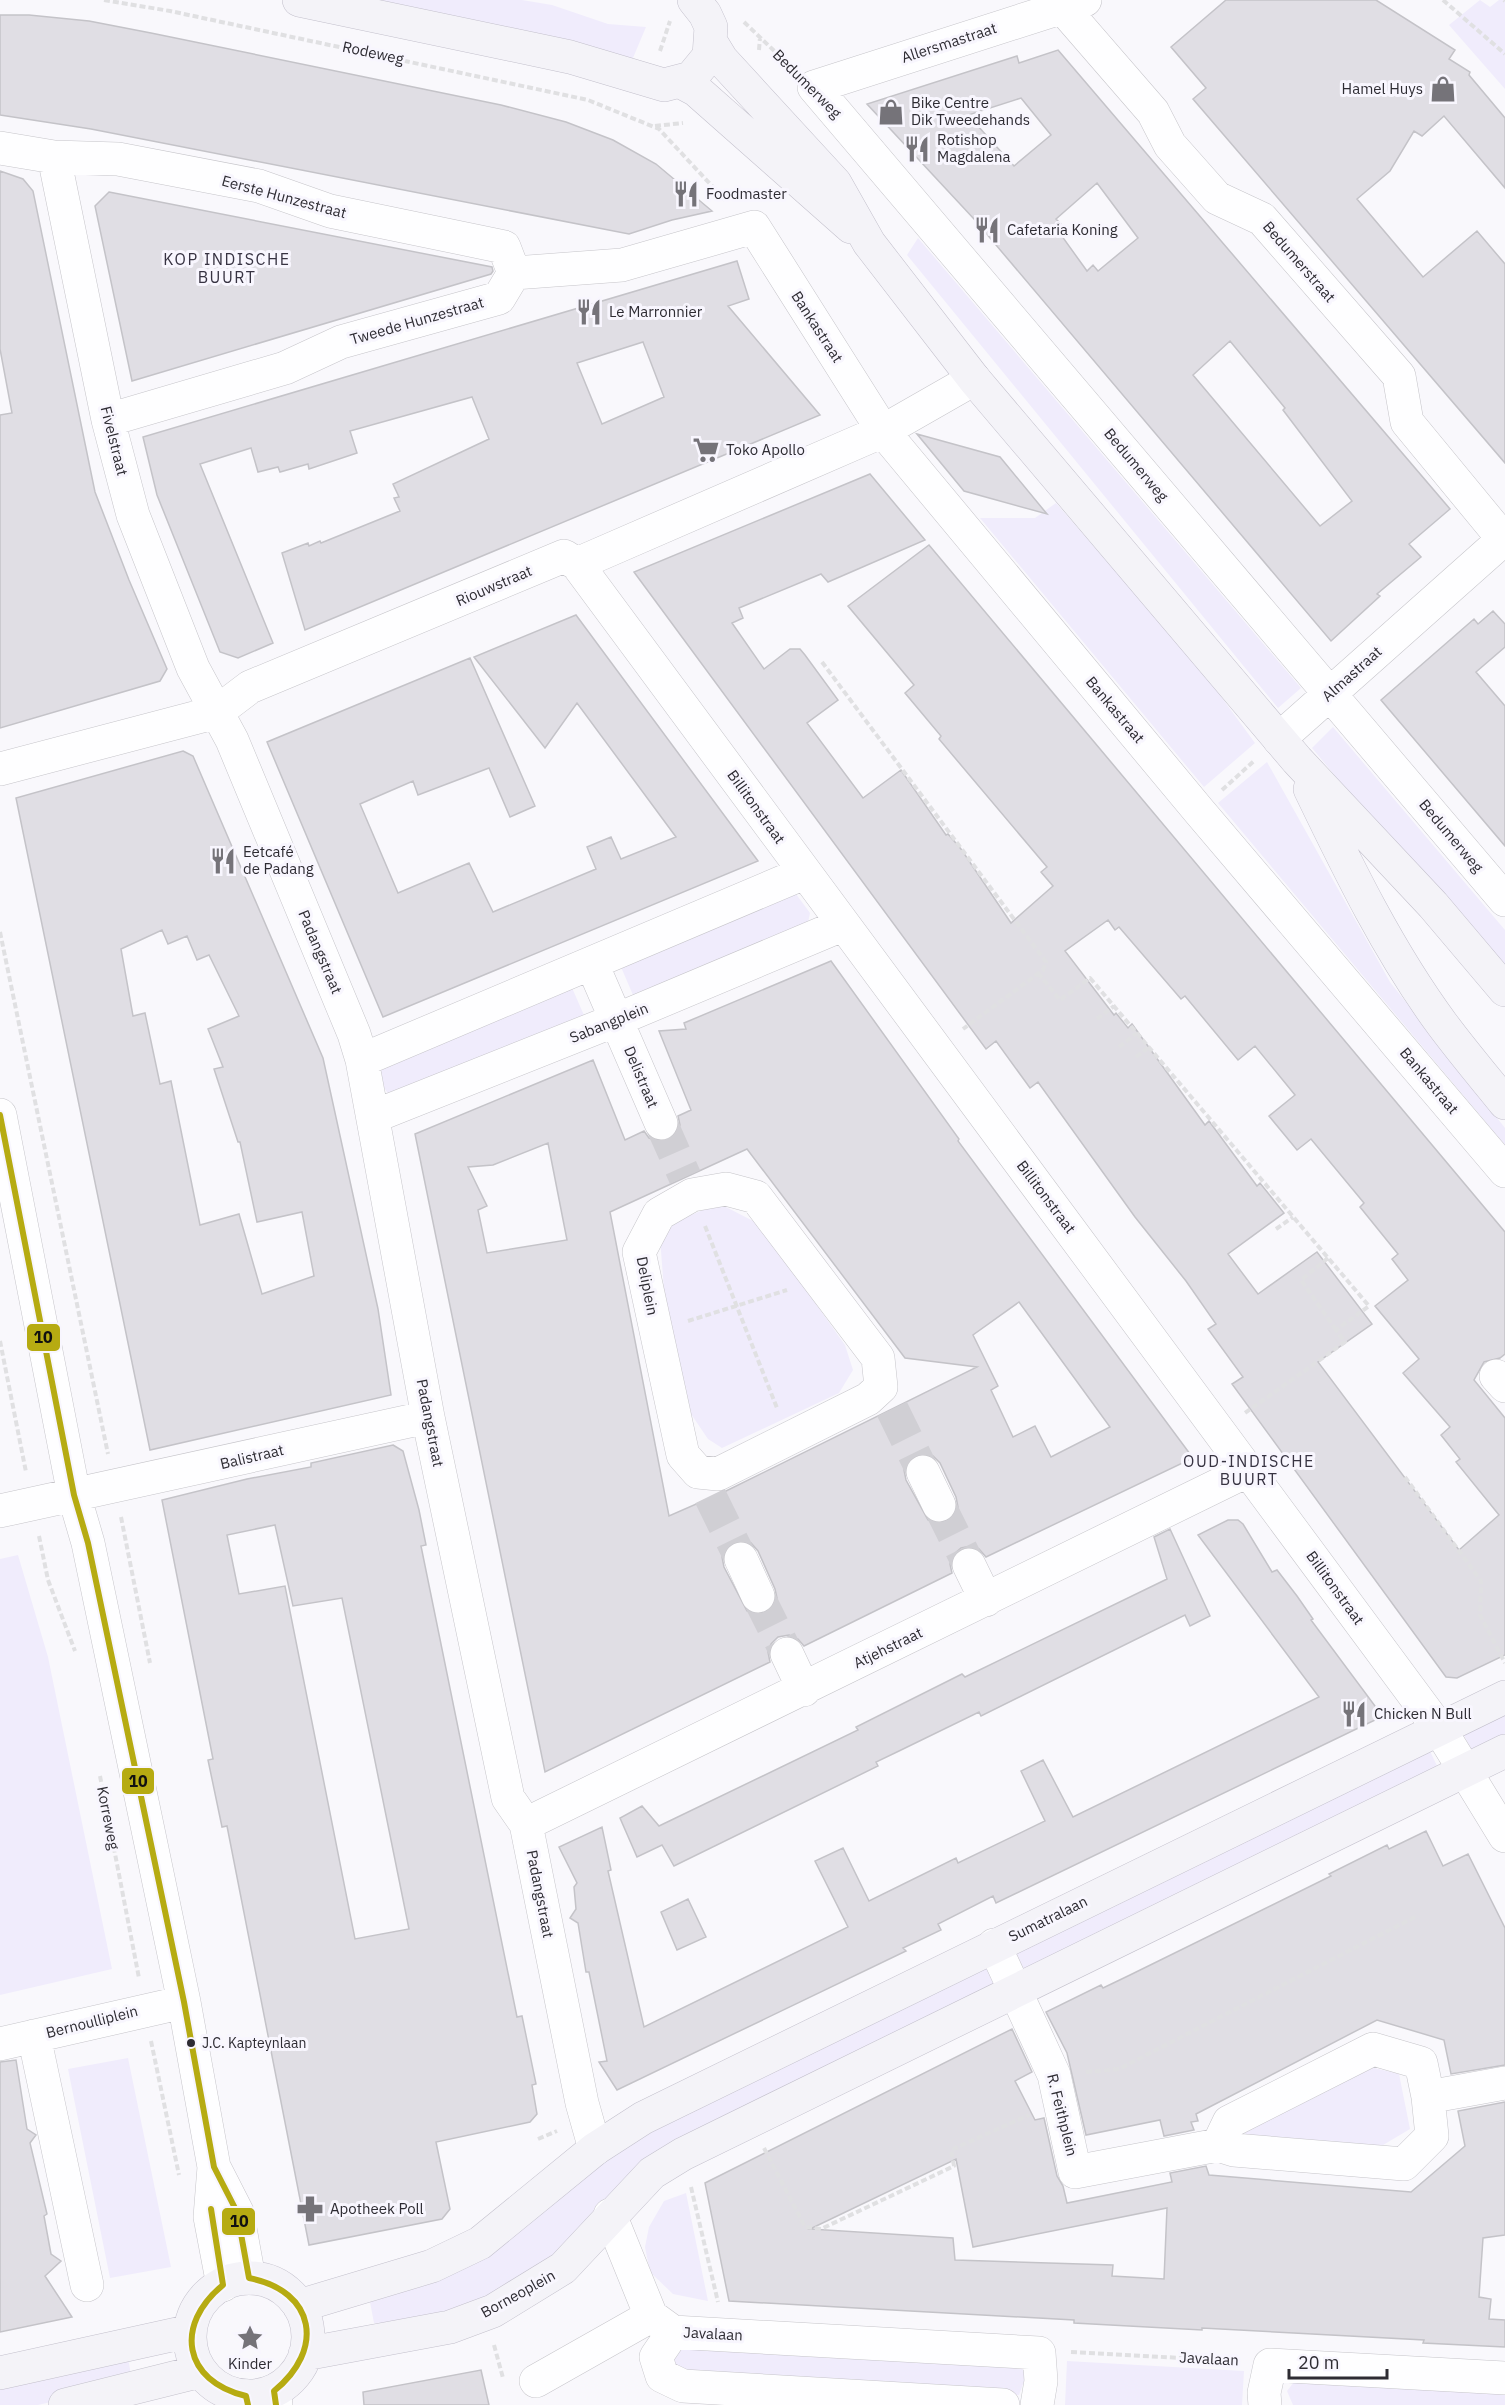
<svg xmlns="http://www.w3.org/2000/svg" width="1505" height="2405" viewBox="0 0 1505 2405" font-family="'IBM Plex Sans',sans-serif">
<rect width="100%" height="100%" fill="#f9f8fc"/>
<!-- green -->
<path fill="#f0ecfc" d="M339,0h183l30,5 56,19 38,3 -16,38z
M1480,0l10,7 9,-7h6v89l-56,-64z
M918,238l383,450 -23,20 -371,-453z
M1056,503l147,169 52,71 -51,44 -224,-269h55z
M1333,727l172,203v50l-193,-232z
M1267,762l123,220 115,146v17l-287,-342z
M796,894l14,19 -3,14 -171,75 -18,-42z
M569,981l18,41 -196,74c-12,-11 -12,-23 -6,-37z
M718,1203l41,21 86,121 8,25 -14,23 -117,55 -14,-9 -17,-25 -26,-111 -5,-65 14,-15z
M18,1555l30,102 64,312 -112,26v-436z
M1505,1705v36l-31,15 -14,-29z
M1426,1743l15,31 -414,202 -15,-31z
M992,1955l16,31 -343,169 -114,107 -34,23 -92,36 -51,2 -4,-21 60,-18 39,-20 133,-108z
M128,2058l43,209 -61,11 -42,-209z
M1362,2065l37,9 11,55 -37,22 -127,-11 -1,-14z
M686,2193l22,108 -35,-7 -23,-22 -5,-25 4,-20 15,-26z
M685,2343l333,18 8,15 -7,19 -336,-19 -11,-18z
M128,2358l3,17 -55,21 -38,9h-38v-25z
M1067,2361l177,10 -2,34h-177z
M1298,2377l207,12v16h-212l-6,-14z"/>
<!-- building -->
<path fill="#e0dee4" stroke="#c4c3c8" stroke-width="1.5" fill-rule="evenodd" d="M1226,0h150l79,50 -6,9 21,13 -1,3 36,43v70l-61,-72 -22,20 -8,-5 -24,40 -33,28 66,78 54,-46 28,33v199l-312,-364 13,-11 -35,-41z
M0,15h29l60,6 62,12 350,72 65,17 47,18 43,24 56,47 -40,9 -43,14 -538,-105 -91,-14z
M1058,50l392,459 -41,35 12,13 -44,37 3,2 -49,45 -357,-422 -107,-115 150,-48 2,7zM1021,98l30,37 -37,31 -46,-51zM1097,183l41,55 -40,33 -5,-6 -6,6 -31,-43 5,-4 -5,-5zM1230,341l55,67 -2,2 69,91 -32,25 -127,-151z
M0,171l23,8 10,12 62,301 34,88 38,89 -7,12 -160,47v-313l12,-2 -12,-64z
M109,192l383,75 1,4 -2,3 -359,107 -37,-175z
M737,261l12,38 -21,7 92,109 -515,215 -23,-77 26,-10 1,3 11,-5 1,2 79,-32 -6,-13 5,-1 -6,-13 96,-45 -17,-42 -122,34 7,22 -48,16 -1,-5 -28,8 -2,-5 -20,5 -7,-24 -51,16 73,179 -35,15 -18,-6 -63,-157 -14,-58zM643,342l21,55 -62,27 -25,-61z
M917,434l83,23 47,57 -83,-23z
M870,474l55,66 -97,42 -7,-8 -82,34 4,10 -11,5 32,46 26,-20h10l5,6 33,45 -31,23 56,75 38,-28 45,65 2,-1 13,15 50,74 42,-37 -12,-14 6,-5 -108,-128 2,-3 -36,-43 9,-8 -66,-79 81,-61 576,687v122l-5,4 -16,4 -10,18 31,38v237l-48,23 -11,-1 -214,-293 11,-7 -35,-48 8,-5 -30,-43 -51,-64 -97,-135 -8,6 -34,-47 -10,8 -352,-477zM1108,920l7,10 4,-3 62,72 4,-3 53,64 17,-14 40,49 -26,21 28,34 14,-11 53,64 -4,4 38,47 -6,5 16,21 -33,26 44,53 -16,14 47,54 -9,8 19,24 -4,3 43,53 -40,35 -141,-188 54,-38 -55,-72 -59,42 -30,-40 56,-41 -24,-30 -3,3 -48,-65 -4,4 -73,-101 -4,4 -12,-15 -2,2 -49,-64z
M1493,611l12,13v23l-29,25 29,34v140l-124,-146 93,-81 4,5z
M576,615l182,246 -375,156 -116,-275 203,-84 65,148 -25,11 -21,-49 -71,27 -5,-14 -53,23 38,89 71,-30 24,49 103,-43 -9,-22 24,-10 10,22 55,-22 -99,-134 -32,45 -71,-91z
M183,751l10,5 130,302 55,251 13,86 -241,55 -134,-652zM162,930l6,14 19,-8 10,24 12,-5 30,61 -31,13 15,38 -9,2 24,73h2l17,80 45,-10 12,64 -52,18 -23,-80 -39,11 -29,-144 -11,3 -15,-71 -12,3 -12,-67z
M831,961l128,178 -1,2 235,317 -207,99 -7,-8 -8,-3 -10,2 -8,7 -3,9 2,9 -148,73 -6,-7 -9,-4 -11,2 -7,7 -3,8 2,10 -225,110 -130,-638 178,-74 32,80 19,-9 5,7 9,3 10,-1 8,-6 4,-9 -2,-9 13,-6 -32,-79 27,-2 -2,-6zM548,1143l19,97 -80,13 -9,-43 9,-4 -19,-39 25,-2zM747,1149l158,209 72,9 -251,124 -57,25 -59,-304zM1019,1302l91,125 -59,30 -16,-31 -22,11 -22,-47 7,-4 -25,-51zM925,1453l8,3 7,7 16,34 2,10 -3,8 -8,7 -10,2 -9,-4 -22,-40 -2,-10 4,-9 7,-6zM743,1540l8,3 7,8 17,38 2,9 -3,8 -9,7 -9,2 -9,-4 -23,-44 -2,-10 4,-9 8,-6z
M393,1445l10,6 16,59 7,35 -5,1 96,471 5,-1 14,68 -4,1 5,29 -7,8 -94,20 14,67 -8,10 -133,26 -82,-419 -5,1 -14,-67 5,-1 -51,-259 85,-21 64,-12v-4zM275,1525l18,81 49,-8 67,331 -54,10 -70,-353 -46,8 -12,-59z
M1228,1520h10l5,4 29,48 5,-2 20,26 16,23 -2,1 64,86v14l-379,183 -3,-7 -55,28 3,6 -38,18 3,3 -289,139 -18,-28 8,-1 -18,-89h-3l-8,-49 -8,-5 6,-9 -2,-22 3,-4 -18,-36 43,-20 9,43 -3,1 36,156 204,-100 -33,-66 28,-13 26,53 87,-43 2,5 87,-42 -24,-50 22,-11 30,57 246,-120 -121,-162z
M1170,1529l40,87 -20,10 -5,-11 -204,101 -2,-4 -80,39 -23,11 2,4 -204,100 -12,-21 -25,12 -17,-39 22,-12 17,20 199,-96 -2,-3 106,-53 3,3 202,-98 -13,-42z
M1426,1831l17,35 25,-12 37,74v137l-54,9 -7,-34 -67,-20 -181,94 2,7 -7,1 3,8 -30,6 -4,-16 -74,15 -19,-82 -21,-41 55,-27 2,3 27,-13 201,-99 -2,-2 58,-29 2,4z
M688,1899l18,38 -29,13 -16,-38z
M1012,2029l20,43 -17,9 20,39 9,-2 13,58 6,10 4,17 105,-21 -2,-9 36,-7 3,9 202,17 54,-46 -7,-35 47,-9v133l-22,3 -4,59 12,2 -2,20 16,1v27l-82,-4 1,-3 -222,-12v2l-128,-7v-3l-345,-19 -24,-118zM956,2159l17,88 194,-39 -3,71 -52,-3 1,-11 -158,-5 -2,-22 -143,-9z
M16,2060l11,69 9,6 -6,8 17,71 -3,2 7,38 10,7 -16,15 27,41 -72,15v-270z
M481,2370l8,35h-125l-1,-13z"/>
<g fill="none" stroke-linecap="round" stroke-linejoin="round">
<!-- minor-tunnel -->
<path stroke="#d0cfd4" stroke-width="33" stroke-dasharray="33 16" stroke-linecap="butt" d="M661,1123l24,54
M892,1409l31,63
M710,1496l31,63
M939,1505l30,60
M758,1596l29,58"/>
<!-- minor casing -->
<g stroke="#c6c5ca" stroke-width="34">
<path id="minor" d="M1085,0l-271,87 691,813
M1062,7l91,105 17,33 47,53 45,21 137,157 8,46 98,119
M0,148l54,9 64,2 141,27 71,25 174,36 10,26
M54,157l54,263 25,95 60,153 39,72 122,294 8,26 66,357 80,381 18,26 56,279 13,46
M514,273l108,-8 132,-38 129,204 316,380 306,360
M108,420l177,-52 56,-26 158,-44 15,-25
M577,564l306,-133 91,-52
M1279,739l226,-201
M0,769l217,-57 33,-25 314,-131 13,8 863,1166 65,106
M592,964l69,159
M362,1060l442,-187
M0,1115l74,380 14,48 96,459 30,165 -4,50 13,68
M375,1116l241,-96 226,-95
M726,1189l30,8 122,161 3,29 -13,12 -150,75 -20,-2 -15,-17 -44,-203 20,-38 33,-19z
M1496,1376l9,10
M923,1472l16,33
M0,1511l428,-94
M741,1559l17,37
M969,1565l17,35
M787,1654l17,36
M526,1824l723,-354
M994,1945l60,130 21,97 143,-27 16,5 170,14 28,-28 -4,-39 77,-14
M34,2036l53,249
M0,2044l184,-42
M1218,2145l11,-23 144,-73 48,14 7,34
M214,2167l23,45 12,66
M610,2215l41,101 22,16
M536,2381l115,-65
M274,2391l2,14
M246,2396l2,9
M1003,2405l-320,-19 -21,-10 -6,-19 17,-25 366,21 2,28 -4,24
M1265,2405l-1,-12 6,-28 235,13"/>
</g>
<!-- major casing -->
<g stroke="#c3c0cc" stroke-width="34">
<path id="major" d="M299,0l271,57 94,28 27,-7 18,-22 2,-29 -6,-13 -11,-14
M711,42l11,18 113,123 34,60 105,136 323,381 136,145 72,85
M681,82l15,8 155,137
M1310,789c39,81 79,163 132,235 20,27 42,53 63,79
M190 2337a59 59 0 1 1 118 0a59 59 0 1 1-118 0Z
M299,2306l133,-40 48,-23 115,-94 48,-31 862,-421
M305,2354l145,-27 43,-16 70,-43 89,-95 31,-19 822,-403
M0,2373l190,-42
M65,2405l136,-34"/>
</g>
<!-- path -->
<path stroke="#e0e0e2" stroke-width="4" stroke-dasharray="6 3" stroke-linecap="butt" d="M104,0l66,11 418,89 71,29 66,71
M1443,0l62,54
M1504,0l1,1
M744,22l47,45
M759,50l1,-13
M660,51l10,-30
M655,126l28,-3
M822,662l224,300 -3,8 -80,59
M1222,790l32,-29
M0,932l108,522
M1038,973l22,27 30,-22 279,328 -33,24 9,12 -100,71
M1097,1019l17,-13
M1119,1047l18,-14
M1136,1057l13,-10
M705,1226l72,182
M1276,1229l17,-12
M1328,1258l-27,22 35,50
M688,1321l99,-31
M0,1341l26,131
M1405,1477l76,104 -1,34 25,48
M121,1517l29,146
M39,1536l9,44 27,71
M100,1776l39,202
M151,2041l28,134
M1086,2072l33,-3 296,-152
M538,2139l19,-8
M764,2148l41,79 16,2 133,-63 -3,-16 78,-35
M691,2187l27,115
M494,2345l9,33
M1071,2352l166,9"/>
<!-- minor -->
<use href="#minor" stroke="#fefeff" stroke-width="33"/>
<!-- major -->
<use href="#major" stroke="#f4f3f8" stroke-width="33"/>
<!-- bus-1 casing -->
<g stroke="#f8f6fe" stroke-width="10">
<path id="bus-1" d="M0,1115l74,380 14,48 96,459 30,165 23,45 12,66c67,13 76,72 25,113l2,14
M211,2209l12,76c-49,40 -40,96 23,111l2,9"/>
</g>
<!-- bus-1 -->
<use href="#bus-1" stroke="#b6ab12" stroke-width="6"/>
</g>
<!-- icons -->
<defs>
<g id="shop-bare" transform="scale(2.07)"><path d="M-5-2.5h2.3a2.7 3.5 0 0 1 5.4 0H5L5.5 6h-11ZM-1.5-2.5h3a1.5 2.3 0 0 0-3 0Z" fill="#757379" stroke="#f8f6fe" stroke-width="2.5" paint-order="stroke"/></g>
<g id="restaurant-bare" transform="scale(2.07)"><path d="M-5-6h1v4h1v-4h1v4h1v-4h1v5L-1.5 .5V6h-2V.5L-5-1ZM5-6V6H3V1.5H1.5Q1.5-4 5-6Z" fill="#757379" stroke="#f8f6fe" stroke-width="2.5" paint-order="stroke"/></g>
<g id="supermarket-bare" transform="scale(2.07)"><path d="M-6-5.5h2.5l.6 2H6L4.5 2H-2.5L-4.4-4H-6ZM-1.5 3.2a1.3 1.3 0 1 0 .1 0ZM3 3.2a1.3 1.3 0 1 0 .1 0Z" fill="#757379" stroke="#f8f6fe" stroke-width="2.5" paint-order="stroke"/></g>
<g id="pharmacy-bare" transform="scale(2.07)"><path d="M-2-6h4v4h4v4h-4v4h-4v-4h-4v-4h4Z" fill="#757379" stroke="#f8f6fe" stroke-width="2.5" paint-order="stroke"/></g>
<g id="sight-bare" transform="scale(2.07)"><path d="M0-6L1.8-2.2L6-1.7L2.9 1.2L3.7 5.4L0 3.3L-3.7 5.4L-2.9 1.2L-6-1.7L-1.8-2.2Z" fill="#757379" stroke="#f8f6fe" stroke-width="2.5" paint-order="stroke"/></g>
</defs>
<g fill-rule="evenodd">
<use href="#shop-bare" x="1443" y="89"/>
<use href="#shop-bare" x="891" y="112"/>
<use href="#restaurant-bare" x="917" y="149"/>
<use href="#restaurant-bare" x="686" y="194"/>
<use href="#restaurant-bare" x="987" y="230"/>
<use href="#restaurant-bare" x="589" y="312"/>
<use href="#supermarket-bare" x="706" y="450"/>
<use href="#restaurant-bare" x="223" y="861"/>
<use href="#restaurant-bare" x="1354" y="1714"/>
<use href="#pharmacy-bare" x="310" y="2209"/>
<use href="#sight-bare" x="250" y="2338"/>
</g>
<!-- markers -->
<circle fill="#2e2c33" stroke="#f8f6fe" stroke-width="2" cx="191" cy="2043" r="5"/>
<g text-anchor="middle" stroke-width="6" stroke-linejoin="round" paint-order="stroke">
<!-- bus labels -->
<g font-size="14" fill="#2e2c33" stroke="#f8f6fe" text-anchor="start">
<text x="202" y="2048">J.C. Kapteynlaan</text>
</g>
<!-- street labels -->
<g font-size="15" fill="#2e2c33" stroke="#f8f6fe">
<text transform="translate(949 43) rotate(-18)" y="5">Allersmastraat</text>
<text transform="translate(373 53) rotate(12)" y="5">Rodeweg</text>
<text transform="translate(807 84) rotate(45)" y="5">Bedumerweg</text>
<text transform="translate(284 197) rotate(15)" y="5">Eerste Hunzestraat</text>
<text transform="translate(1299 262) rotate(49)" y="5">Bedumerstraat</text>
<text transform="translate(417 321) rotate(-16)" y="5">Tweede Hunzestraat</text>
<text transform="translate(817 327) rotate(57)" y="5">Bankastraat</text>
<text transform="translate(114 441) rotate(76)" y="5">Fivelstraat</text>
<text transform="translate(1136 465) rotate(50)" y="5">Bedumerweg</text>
<text transform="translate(494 586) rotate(-23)" y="5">Riouwstraat</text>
<text transform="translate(1352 674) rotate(-42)" y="5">Almastraat</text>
<text transform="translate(1115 710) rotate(50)" y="5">Bankastraat</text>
<text transform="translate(756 807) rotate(54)" y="5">Billitonstraat</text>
<text transform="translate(1451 836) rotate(50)" y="5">Bedumerweg</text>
<text transform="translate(320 952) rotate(67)" y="5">Padangstraat</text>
<text transform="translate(609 1023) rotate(-22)" y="5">Sabangplein</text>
<text transform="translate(641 1077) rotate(67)" y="5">Delistraat</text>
<text transform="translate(1429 1081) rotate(50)" y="5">Bankastraat</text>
<text transform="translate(1046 1197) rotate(53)" y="5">Billitonstraat</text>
<text transform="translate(647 1286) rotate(79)" y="5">Deliplein</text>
<text transform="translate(430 1423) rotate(79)" y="5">Padangstraat</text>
<text transform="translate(252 1457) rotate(-13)" y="5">Balistraat</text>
<text transform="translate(1335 1588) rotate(54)" y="5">Billitonstraat</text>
<text transform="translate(888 1648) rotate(-26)" y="5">Atjehstraat</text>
<text transform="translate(108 1818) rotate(79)" y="5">Korreweg</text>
<text transform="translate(540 1894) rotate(79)" y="5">Padangstraat</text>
<text transform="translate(1048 1919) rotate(-26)" y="5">Sumatralaan</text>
<text transform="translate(92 2022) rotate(-14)" y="5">Bernoulliplein</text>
<text transform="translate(1062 2115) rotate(76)" y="5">R. Feithplein</text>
<text transform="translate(518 2294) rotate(-29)" y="5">Borneoplein</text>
<text transform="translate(713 2334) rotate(3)" y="5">Javalaan</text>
<text transform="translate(1209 2359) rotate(3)" y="5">Javalaan</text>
</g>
<!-- poi labels -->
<g font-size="15" fill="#2e2c33" stroke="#f8f6fe" text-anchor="start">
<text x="1423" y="94" text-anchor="end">Hamel Huys</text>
<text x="911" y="108">Bike Centre<tspan x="911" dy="17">Dik Tweedehands</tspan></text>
<text x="937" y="145">Rotishop<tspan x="937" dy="17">Magdalena</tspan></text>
<text x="706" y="199">Foodmaster</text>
<text x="1007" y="235">Cafetaria Koning</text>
<text x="609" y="317">Le Marronnier</text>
<text x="726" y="455">Toko Apollo</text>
<text x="243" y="857">Eetcafé<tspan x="243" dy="17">de Padang</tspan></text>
<text x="1374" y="1719">Chicken N Bull</text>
<text x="330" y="2214">Apotheek Poll</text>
<text x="250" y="2369" text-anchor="middle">Kinder</text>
</g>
<!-- neighbourhood labels -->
<g font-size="16" letter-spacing="1.5" fill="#373342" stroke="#f8f6fe">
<text x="227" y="265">KOP INDISCHE<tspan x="227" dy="18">BUURT</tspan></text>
<text x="1249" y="1467">OUD-INDISCHE<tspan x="1249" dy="18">BUURT</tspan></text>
</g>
</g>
<g stroke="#f8f6fe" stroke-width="2">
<rect x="26" y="1323" width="35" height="29" rx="6" fill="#b6ab12"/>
<rect x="121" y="1767" width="34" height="28" rx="6" fill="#b6ab12"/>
<rect x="221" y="2207" width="35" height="29" rx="6" fill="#b6ab12"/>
</g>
<g font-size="16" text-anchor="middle" font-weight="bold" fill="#111">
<text x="43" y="1343">10</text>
<text x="138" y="1787">10</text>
<text x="239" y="2227">10</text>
</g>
<!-- scale -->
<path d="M1289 2369v9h98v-9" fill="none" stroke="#2e2c33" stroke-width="3"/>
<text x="1298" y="2369" font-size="18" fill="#2e2c33" stroke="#f8f6fe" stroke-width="4.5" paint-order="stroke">20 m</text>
</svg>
